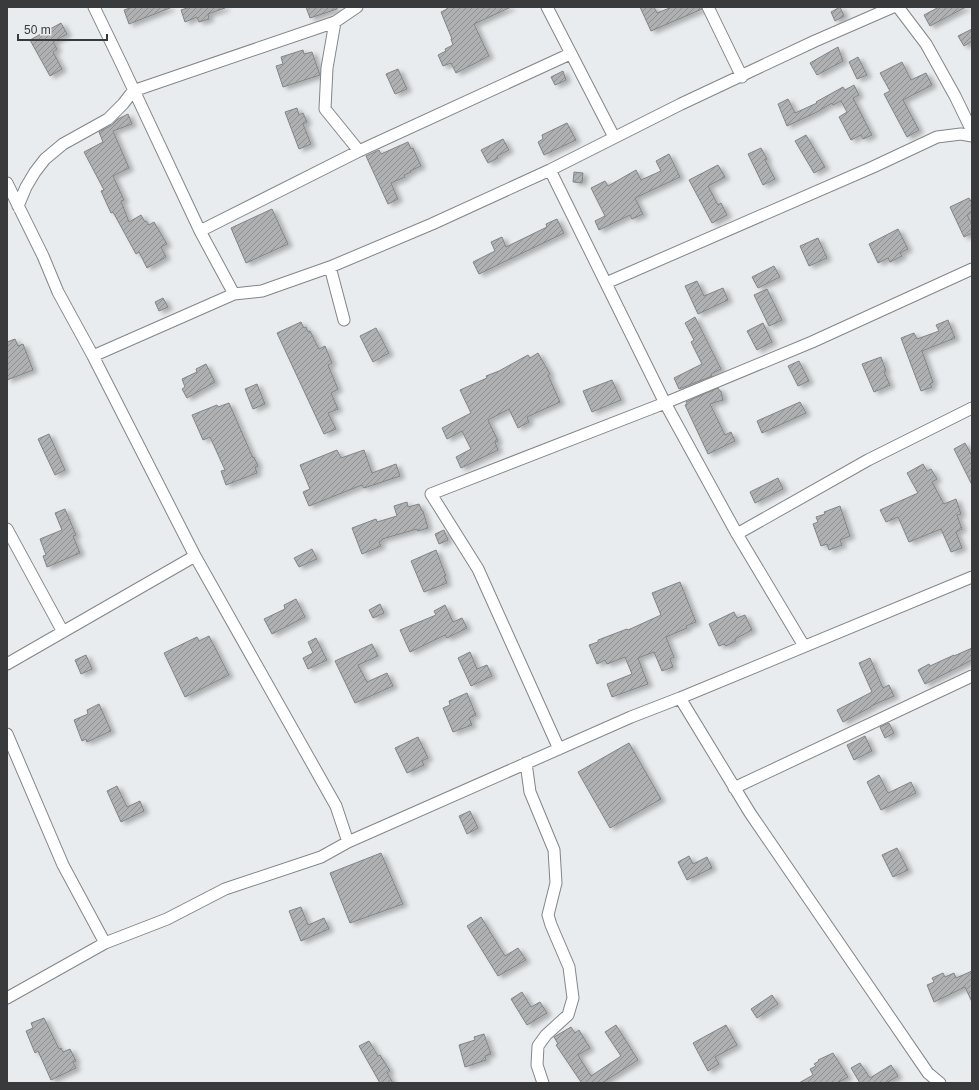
<svg xmlns="http://www.w3.org/2000/svg" width="979" height="1090" viewBox="0 0 979 1090" font-family="Helvetica,sans-serif">
<defs>
<pattern id="building-hatch" width="6" height="6" patternUnits="userSpaceOnUse"><rect width="6" height="6" fill="#aeb0b2"/><path d="M-1 1l2-2M0 6l6-6M5 7l2-2" fill="none" stroke="#8f9092"/></pattern>
<filter id="shadow"><feDropShadow dx="4.5" dy="2.5" stdDeviation="2" flood-color="#0004"/></filter>
</defs>
<rect width="100%" height="100%" fill="#e9ecee"/>
<!-- building -->
<path fill="url(#building-hatch)" stroke="#828486" filter="url(#shadow)" d="M132,7h38v1l-41,16 -5,-14z
M190,7h35v1l-17,6 1,5 -10,3 -2,-5 -12,5 -4,-12z
M306,7h31v2l-27,9z
M447,7h64l-37,17 15,32 -33,17 -5,-10 -8,3 -5,-11 8,-4 -1,-2 8,-4 -2,-6h1l-11,-27 6,-3z
M640,7h14l3,6 15,-6h29l1,2 -51,22z
M840,7l4,9 -9,5 -4,-9z
M939,7h27l-36,19 -6,-11z
M61,23l6,11 -14,8 4,7 -4,3 9,17 -12,7 -20,-36z
M972,29v12l-8,5 -6,-10z
M838,47l5,14 -26,14 -7,-12z
M303,50l1,4 8,-2 8,23 -37,12 -7,-21 7,-2 -2,-7z
M858,57l9,18 -10,4 -8,-17z
M902,62l9,18 15,-7 6,12 -29,15 16,30 -12,7 -23,-43 6,-3 -10,-18z
M398,69l9,20 -12,5 -9,-20z
M563,71l3,9 -11,5 -4,-8z
M854,85l5,10 -6,3 19,37 -9,4 -2,-4 -10,5 -12,-23 8,-5 -6,-11 -8,4 -1,-2 -15,9 -30,14 -9,-22 10,-5 7,14 22,-10 -1,-1 27,-15 2,3z
M297,108l2,7 4,-2 4,9 -4,2 8,20 -12,5 -14,-37z
M128,114l4,10 -19,7 16,37 -16,8 11,24 -3,1 8,21 12,-7 4,7 1,-1 3,4 5,-3 13,22 -6,3 5,10 -19,11 -8,-16 -3,2 -23,-42 -2,1 -10,-22 3,-1 -20,-38 19,-10 -4,-10 13,-7 6,-6z
M567,123l9,17 -32,15 -6,-13 5,-3 -1,-4z
M806,135l19,32 -11,6 -19,-32z
M503,139l6,11 -12,6 1,2 -10,5 -7,-13z
M408,142l3,7 2,-1 8,18 -11,5 1,1 -7,3 1,2 -14,6 7,16 -10,5 -22,-48 13,-6 2,4z
M761,148l6,11 -2,1 10,19 -12,6 -15,-31z
M669,154l11,23 -45,21 8,16 -11,5 -2,-4 -31,15 -4,-9 10,-5 -14,-28 14,-7 3,5 28,-16 5,10 20,-9 -5,-10z
M718,165l7,12 -17,9 10,19 3,-2 6,12 -15,8 -23,-43z
M574,172l9,1 -1,10 -9,-1z
M969,198l3,5v9l-5,3 5,9v9l-8,4 -14,-30z
M272,209l16,35 -42,19 -15,-35z
M557,219l7,14 -85,41 -6,-12 22,-11 -4,-9 11,-5 4,10 41,-20 -1,-3z
M898,229l10,20 -8,4 2,3 -12,6 -2,-4 -10,5 -9,-19z
M818,238l9,20 -18,8 -9,-20z
M774,266l6,11 -22,11 -6,-11z
M697,281l7,15 19,-8 5,12 -30,14 -13,-28z
M767,289l15,31 -13,6 -15,-31z
M163,298l5,9 -9,4 -4,-9z
M695,317l26,52 -10,5 1,2 -33,13 -5,-11 28,-14 -11,-22 3,-2 -9,-17z
M948,320l7,18 -33,13 11,31 -3,2 2,3 -11,4 -20,-53 13,-5 3,6 22,-8 -3,-6z
M301,322l3,6 2,-1 2,5 2,-1 9,18 6,-3 7,17 -4,2 10,24 -7,4 7,16 -10,4 8,16 -12,5 -47,-101z
M763,323l9,19 -15,8 -10,-19z
M376,328l13,25 -16,9 -13,-26z
M15,339l3,7 5,-2 10,26 -26,10v-38z
M538,353l12,21 -2,1 12,27 -33,15 2,5 -11,6 -9,-19 -21,11 10,21 -3,1 3,8 -37,18 -5,-11 15,-8 -9,-18 -15,8 -5,-11 29,-15 -11,-23 27,-12 -1,-2 13,-5 29,-16 2,3z
M881,357l5,14 -2,1 6,13 -16,7 -12,-28z
M799,361l10,20 -11,5 -10,-20z
M206,364l9,18 -28,16 -5,-9 3,-2 -3,-8 15,-7 -1,-3z
M612,380l9,20 -29,12 -9,-21z
M257,384l8,20 -12,5 -8,-20z
M718,388l2,3h1l2,9 -13,4 15,31 6,-3 4,9 -27,13 -23,-49 2,-1 -1,-2z
M800,402l6,11 -44,20 -5,-12z
M229,403l24,55 1,-1 4,9 -3,1 2,6 -31,12 -5,-14 4,-1 -15,-33 -7,3 -11,-25 25,-10 1,2z
M49,434l16,36 -10,5 -17,-36z
M965,443l7,13v29l-18,-36z
M337,450l4,8 23,-8 8,23 24,-9 4,12 -36,12 -2,-3 -53,21 -6,-14 7,-3 -10,-24z
M923,464l4,7 4,-2 6,10 -5,3 12,22 12,-5 5,15 -4,1 5,14 -6,3 6,16 -11,4 -10,-23 -32,13 -11,-25 -12,5 -6,-12 38,-17 -11,-20z
M778,478l5,11 -28,14 -5,-11z
M407,502l1,5 11,-3 3,7h1l5,17 -10,3 -1,-2 -35,10v1l-3,2 2,4 -19,8 -10,-26 24,-9 1,3 20,-6 -3,-10z
M840,506l10,30 -10,4 2,5 -13,5 -2,-6 -6,2 -8,-22 5,-2 -2,-5 9,-3 -1,-2z
M65,509l11,26 -3,1 7,17 -33,14 -4,-11 3,-1 -6,-16 22,-9 -7,-17z
M444,530l4,10 -9,4 -4,-10z
M312,549l5,10 -18,8 -5,-9z
M436,550l10,26h-2l3,7 -23,9 -13,-31z
M680,582l16,40 -10,4 1,2 -21,9 8,20 -4,2 3,8 -11,4 -8,-19 -16,6 10,26 -36,13 -5,-13 25,-10 -7,-17 -18,7 -2,-4 -8,4 -8,-19 9,-3v-2l29,-11 1,1 33,-15 -9,-22z
M296,599l9,18 -33,17 -8,-15 21,-10 -1,-4z
M380,604l4,9 -11,5 -4,-8z
M445,605l8,17 9,-4 5,10 -20,10 -2,-3 -35,17 -10,-22 36,-15 -2,-4z
M734,612l3,6 8,-3 7,15 -17,9 1,2 -10,5 -2,-2 -5,2 -10,-22z
M209,636l20,39 -44,22 -21,-44 33,-16 2,4z
M316,638l11,22 -19,9 -5,-11 10,-5 -5,-11z
M372,644l6,12 -20,9 9,17 20,-9 6,13 -38,17 -20,-42z
M972,648v12l-47,24 -7,-14 11,-6 1,2 24,-11v1z
M470,652l7,17 10,-4 5,11 -21,10 -13,-28z
M86,655l6,14 -11,5 -6,-14z
M870,658l13,30 6,-3 5,11 -23,10v1l-28,15 -6,-12 35,-18 -13,-29z
M467,693l9,22 -7,3 3,7 -19,7 -10,-24 7,-3 -1,-4z
M99,704l12,27 -24,11 -1,-3 -4,2 -8,-21 14,-6 -1,-4z
M889,723l5,10 -9,5 -5,-11z
M865,736l7,15 -18,9 -7,-15z
M418,737l10,21 -6,3 2,4 -17,8 -12,-25z
M629,743l32,56 -51,29 -32,-56z
M879,775l9,18 23,-11 5,11 -35,17 -14,-28z
M117,786l10,21 13,-6 4,10 -23,11 -14,-31z
M470,811l8,17 -11,6 -8,-18z
M897,848l11,22 -15,7 -11,-22z
M381,853l22,51 -53,19 -20,-50z
M689,856l4,8 14,-7 5,11 -25,12 -9,-18z
M301,907l7,18 16,-7 5,11 -28,12 -12,-30z
M481,917l24,39 13,-8 8,12 -28,16 -31,-50z
M972,971v31l-7,-15 -31,15 -7,-17 7,-3 -2,-4 11,-5 2,4 9,-4 2,5z
M522,992l9,15 9,-5 7,11 -20,12 -16,-26z
M772,995l6,9 -21,14 -6,-9z
M44,1018l15,31 2,-1 2,4 7,-3 6,12 -3,1 3,6 -25,12 -13,-29 -3,2 -9,-22 7,-3 -2,-5z
M616,1025l22,35 -36,23h-22l1,-1 -25,-37 2,-1 -4,-7 17,-10 4,6 4,-3 11,18 -12,7 13,21 30,-20 -16,-24z
M726,1025l11,20 -22,12 4,7 -11,7 -15,-28z
M484,1034l7,20 -6,2 1,4 -21,7 -6,-22 16,-5 -1,-3z
M369,1041l9,15 2,-1 10,16 -3,2 6,10h-13l-21,-37z
M833,1053l15,24 -11,6h-38l14,-8 -3,-6 6,-3 -2,-2 5,-3 -1,-1z
M860,1063l10,15 21,-13 7,11 -12,7h-26l-9,-15z"/>
<g fill="none" stroke-linecap="round" stroke-linejoin="round">
<!-- street casing -->
<g stroke="#838587" stroke-width="13">
<path id="street" d="M94,7l28,58 78,166 34,63
M357,7l-22,15 -8,46 -2,41 34,42
M547,7l67,130
M708,7l34,70
M898,7l28,37 29,52 17,35
M550,170l115,233 72,131 67,112
M7,183l36,73 15,36 35,64 102,200 141,250 12,36
M18,206l8,-19 9,-15 10,-13 18,-15 45,-25 15,-15 10,-13 202,-69
M200,231l159,-80 211,-97
M330,267l14,53
M606,283l267,-116 64,-30 24,-3 11,2
M93,356l141,-62 28,-3 68,-24 102,-43 118,-54 131,-66 134,-63 78,-34
M7,529l56,103
M737,534l131,-74 104,-52
M7,664l188,-108
M680,698l70,115 178,260 12,10
M7,734l56,131 42,78
M559,749l-81,-180 -47,-75 234,-91 147,-61 160,-73
M526,763l4,29 24,58 2,33 -8,32 3,10 18,42 4,31 -5,17 -22,20 -8,11 -1,19 6,18
M734,788l238,-112
M7,998l98,-55 62,-24 58,-30 96,-32 27,-15 283,-125 49,-19 292,-121"/>
</g>
<!-- street -->
<use href="#street" stroke="#fff" stroke-width="11"/>
</g>
<!-- border -->
<rect width="979" height="1090" fill="none" stroke="#393a3b" stroke-width="16"/>
<!-- scale -->
<path d="M18 34v6h89v-6" fill="none" stroke="#393a3b" stroke-width="2"/>
<text x="24" y="34" font-size="12" fill="#393a3b" stroke="#e9ecee" stroke-width="3" paint-order="stroke">50 m</text>
</svg>
